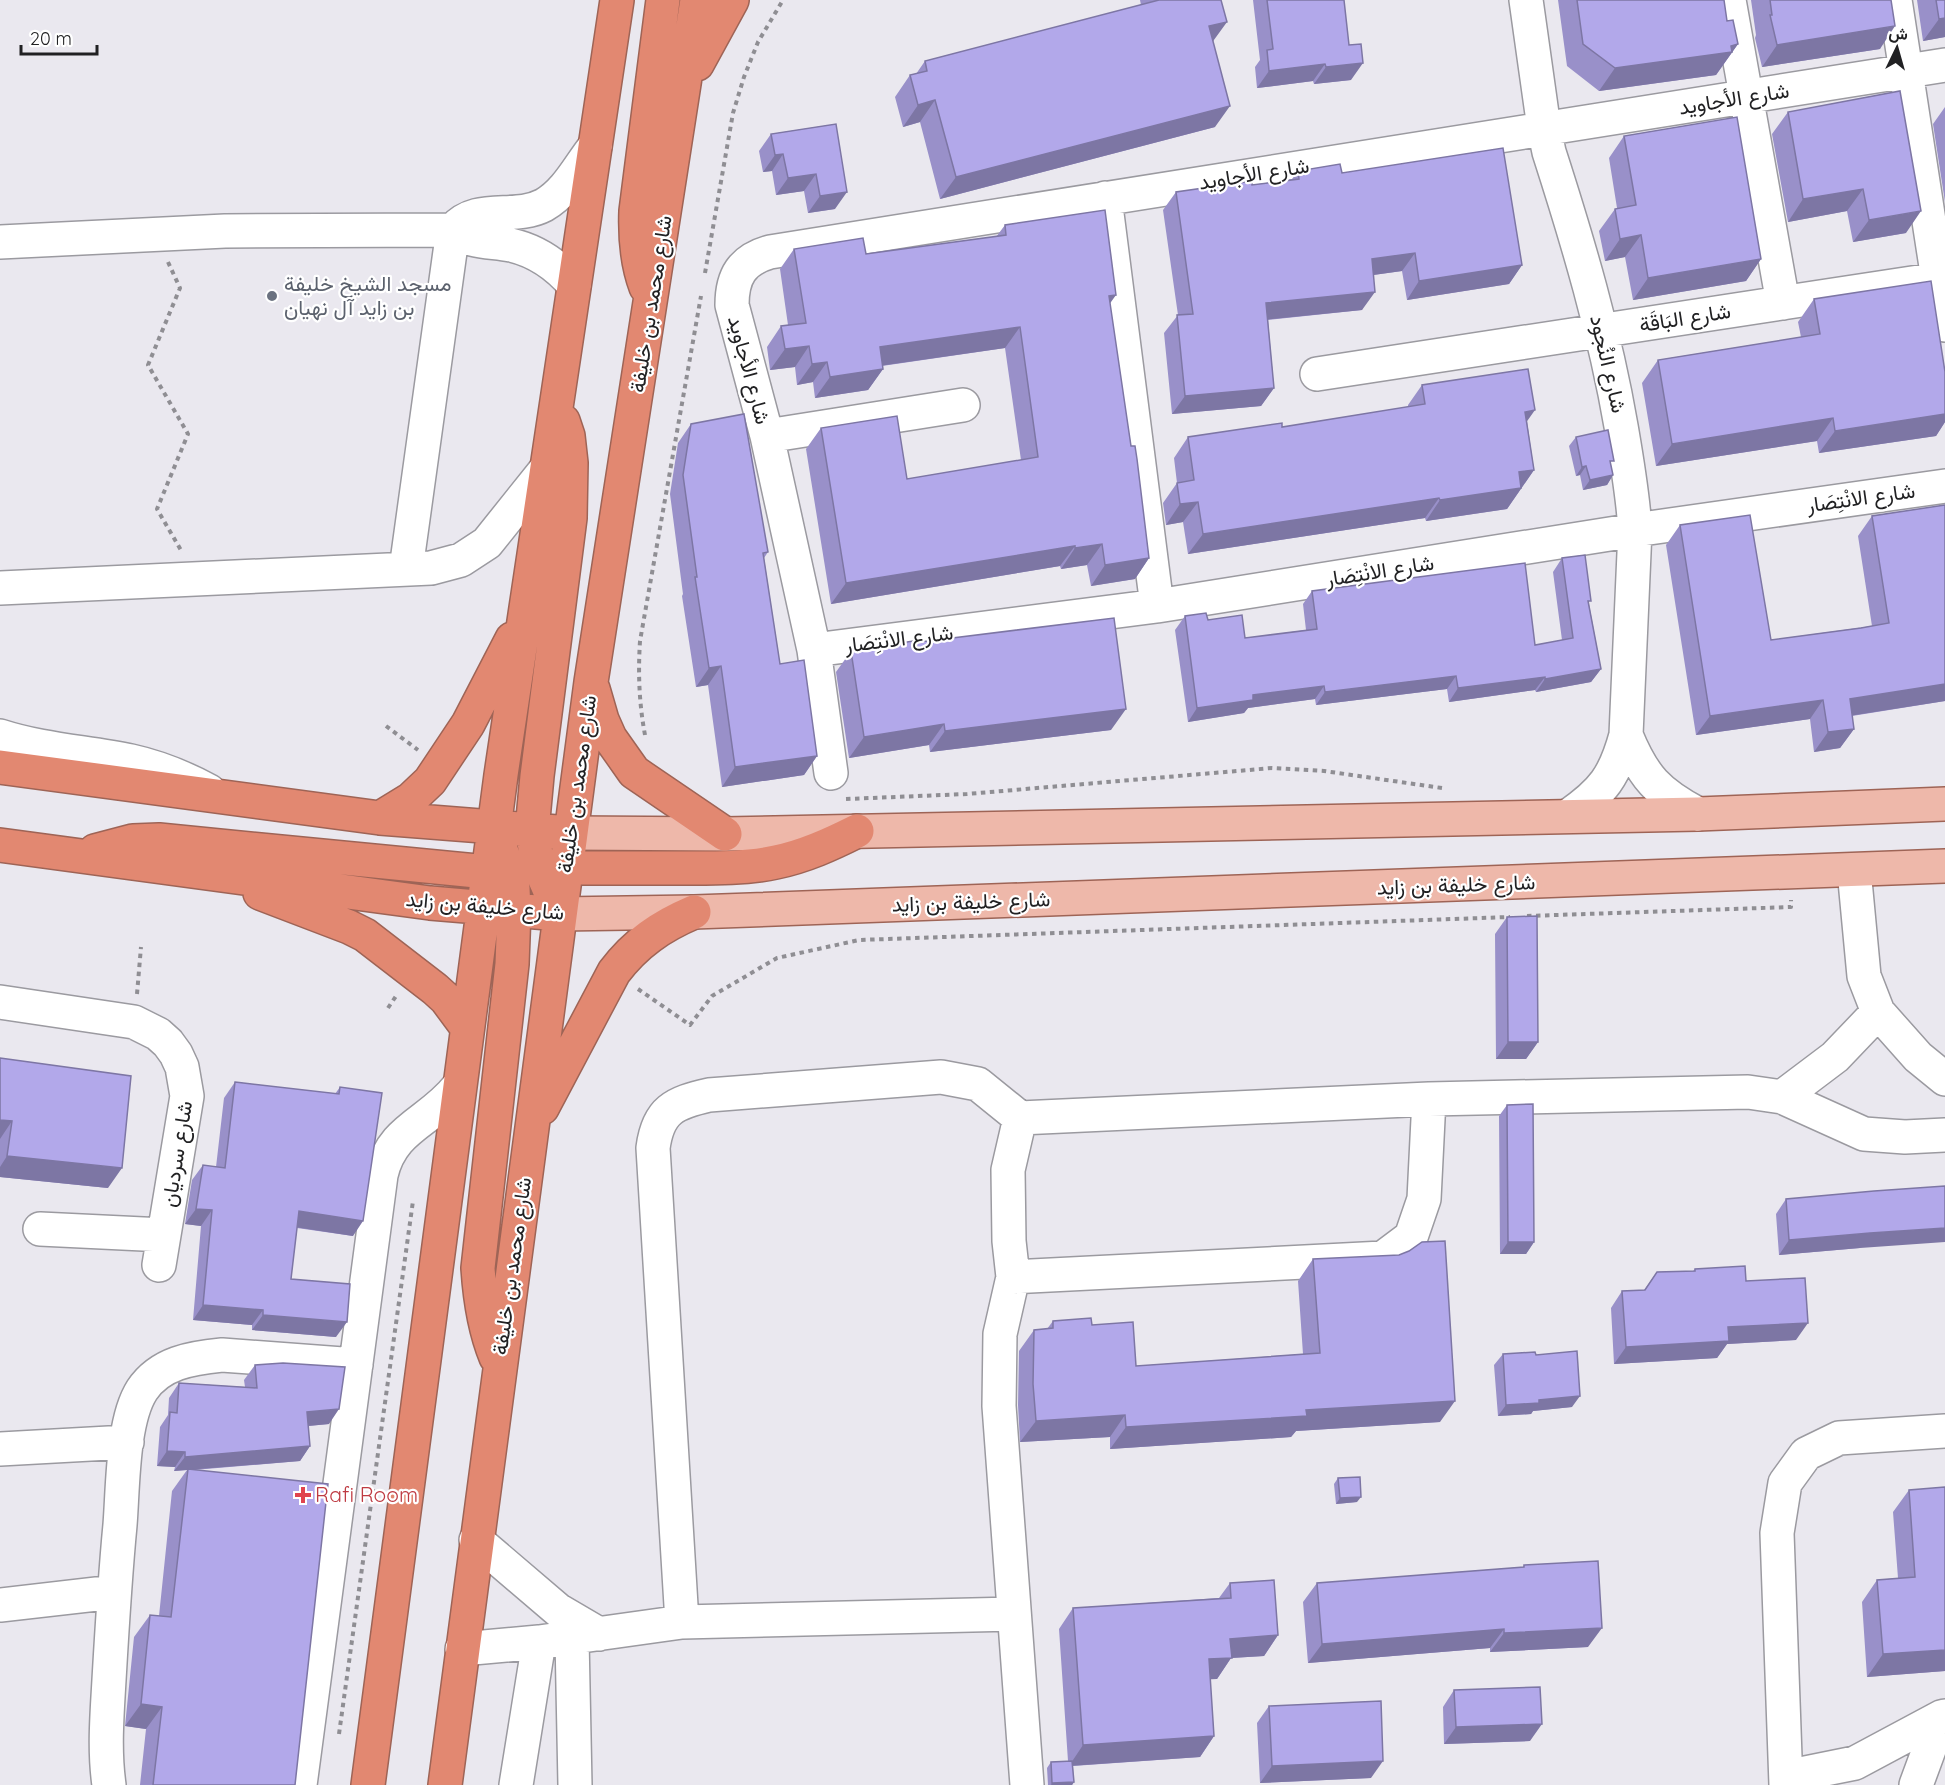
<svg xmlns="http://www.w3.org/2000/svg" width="1945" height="1785" viewBox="0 0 1945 1785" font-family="Quicksand,Vazirmatn,sans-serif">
<rect width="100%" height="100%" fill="#eae8ef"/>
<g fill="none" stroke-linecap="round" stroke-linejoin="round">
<!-- minor casing -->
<g stroke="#9b9aa0" stroke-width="36">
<path id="minor" d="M1526,0l18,128 5,24c29,90 56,181 72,274 6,35 12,69 14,104l-9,205c-11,41 -23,57 -58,81
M1729,0l54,303
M1895,0l50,325
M1105,198l52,408
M0,242l225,-11 228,-1c17,13 37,11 58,15 26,6 46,20 63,40
M1317,374l628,-96
M767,436l196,-31
M406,569l47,-339c24,-28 61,-9 91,-25 23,-13 35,-39 51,-59
M0,588l431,-20 30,-8 26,-17 60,-75
M814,650l343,-44 478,-76 310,-44
M1626,735c17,42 32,58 72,79
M0,736c43,14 88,16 131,25 27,6 54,17 78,30
M831,773l-17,-123 -47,-214 -35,-131c0,-29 10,-45 38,-53l1175,-187
M1854,870l10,106 14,36 40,45 27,22
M0,1002l134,20 24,12 10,9 8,11 6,13 5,29 -28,169
M1782,1097l53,-40 43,-45
M1020,1118l-12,52 1,71 4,36 -13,57 -1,72 28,379
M40,1229l124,6
M1013,1277l370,-19 28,-21 13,-38 5,-100
M0,1449l127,-7
M476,1540l82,70 41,24
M0,1605l114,-13
M682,1622l-29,-474c5,-38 21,-45 56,-53l232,-18 37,7 42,34 409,-19 319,-7 34,5 82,37 41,3 40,-2
M572,1638l3,147
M462,1649l77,-7 143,-20 332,-8
M1786,1777l69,-14 86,-46 4,-1
M109,1785c-5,-35 -2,-70 0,-105 3,-52 6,-103 11,-155 3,-37 2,-104 22,-135 18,-27 49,-32 80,-35l134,10
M300,1785l81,-610c11,-48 49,-52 77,-88
M516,1785l23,-143
M1786,1785l-9,-252 8,-50 21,-29 33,-16 106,-7
M1916,1785l25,-68"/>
</g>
<!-- major casing -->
<g stroke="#9e6456" stroke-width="36">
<path id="major" d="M570,833l155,1 973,-20 247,-10
M560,914l134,-2 1251,-46"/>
</g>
<!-- highway casing -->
<g stroke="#9e6456" stroke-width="36">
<path id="highway" d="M697,64l35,-64
M646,287c-9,-24 -11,-50 -10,-76l27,-211
M593,689l9,31 8,18 24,34 91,62
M0,767l380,51 190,15
M380,818l31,-19 19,-18 38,-57 44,-85
M496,833l17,55 1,23 -2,53 -34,304c2,31 6,60 18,89
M0,845l430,58 130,11
M95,851l38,-10 26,-1 328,32 21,-7
M545,874l21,-6c37,0 73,0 110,0 33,0 67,1 100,-6 29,-6 55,-18 81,-31
M260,893l89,34 16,8 70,54 11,10 20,27
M560,914l-17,-39 -7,-21 -4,-24 5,-54 33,-258 1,-55 -3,-27 -5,-15
M542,1108l72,-136c22,-29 47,-46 80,-60
M368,1785l133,-1010 116,-775
M445,1785l146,-1103 106,-682"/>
</g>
<!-- path -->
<path stroke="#8f8e93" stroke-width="4" stroke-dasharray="4.5 4.5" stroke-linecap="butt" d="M168,262l12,26 -32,77 40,69 -31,75 25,43
M705,273l28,-160 11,-36 14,-35 25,-42
M386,726l32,24
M645,735c-6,-32 -7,-62 -5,-94l61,-345
M846,799l121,-5 305,-26 52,3 118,17
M1527,916l264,-9v-7
M638,989l52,36 22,-29 65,-38 82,-18 651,-23
M137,994l4,-47
M388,1008l8,-12
M339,1734l74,-533"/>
<!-- minor -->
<use href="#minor" stroke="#fff" stroke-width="33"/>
<!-- major -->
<use href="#major" stroke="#eeb8aa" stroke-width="33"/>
<!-- highway -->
<use href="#highway" stroke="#e28871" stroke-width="33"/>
</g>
<!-- wall -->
<path fill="#9990c9" d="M1140,0h81l-8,42 2,85 -275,72 -20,-77 -17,5 -8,-30 15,-22 6,-1 9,-13 216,-56z
M1253,0h91l7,80 -37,4 -1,-3 -56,7 -2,-21 5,-7z
M1558,0h166l3,21 11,23 -22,31 -117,16 -32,-25z
M1751,0h140l-11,49 -118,18 -7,-29 1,-3z
M1917,0h28v37l-22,4z
M1945,107v95l-12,-78z
M1788,112l118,121 -53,9 -6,-31 -59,11 -16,-88z
M836,124l-1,85 -27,4 -4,-22 -28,4 -4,-24 -9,1 -4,-21 12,-17z
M1624,136l137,123 -15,22 -113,19 -8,-43 -20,4 -6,-30 16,-22 2,-1 -8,-50z
M1298,171l44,2 180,92 -13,19 -102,16 -5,-29 -29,4 -11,35 -94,10 6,68 -13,18 -89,8 -8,-81 14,-18 -15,-105 13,-18 76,-7 40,-6z
M1005,225l105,79 21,142 18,112 -14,21 -44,7 -4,-21 -26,4 -1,-3 -229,38 -25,-155 15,-21 86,51 114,-19 -16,-112 -123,18 1,3 -15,21 -53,8 -2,-16 -16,3 -2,-18 -25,3 -3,-23 14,-21 7,-1 -8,-56 14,-20 72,5 130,-17z
M1814,299l131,73v50l-9,14 -117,17 -2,-12 -161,25 -14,-83 16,-23 143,-23 -3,-15z
M1422,385l105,36 7,49 -27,39 -81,12 -1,-3 -237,36 -5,-32 -17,3 -3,-22 14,-20 -3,-25 14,-21 94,-10 126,-20v-2z
M691,424l77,128 -4,6 16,106 37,92 -13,19 -82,12 -14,-102 -12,2 -14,-91 1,-2 -13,-100 8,-51z
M1576,437l35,28 2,10 -6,10 -24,5 -3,-15 -4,1 -7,-30z
M1945,505v196l-93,15 2,13 -14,19 -26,4 -4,-33 -114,16 -30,-190 14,-20 91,115 101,-14 -14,-90 14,-20z
M1562,558l27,46 12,65 -10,13 -55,10 -1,-2 -86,12 -2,-13 -131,16 -1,-6 -67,9 -4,5 -56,9 -13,-92 10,-14 23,4 37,18 61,-8 -3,-26 9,-13 223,54 27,-5 -9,-68z
M920,642l191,88 -181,22 -1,-7 -80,13 -13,-86 15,-21z
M1507,917l31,125 -12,17h-30l-1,-125z
M0,1058l108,130 -108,-11z
M235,1082l100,12 5,-7 13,149 -56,-8 -6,51 45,58 -84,-7v-5l-59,-5 8,-94 -16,-2 7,-44 11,-15 13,2 8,-69z
M1507,1105l27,137 -8,12h-26l-1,-138z
M1786,1199l74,49 -81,7 -3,-41z
M1313,1259l127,163 -144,9 -5,6 -181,12v-12l-90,5 -2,-37 1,-54 15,-21 13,-1 6,-8 39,4 44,41 167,-12 -5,-73z
M1695,1269l51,12 50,59 -69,4 -10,14 -103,6 -3,-56 11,-17 22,-1 13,-18 36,-1z
M1503,1354l33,1 36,52 -39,4 -2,3 -33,2 -4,-51z
M255,1365l74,59 -21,2 2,20 -10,15 -106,9 101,315h-155l6,-56 -21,-3 9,-89 16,-22 9,1 13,-125 15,-21 -13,1 1,-4 -18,-1 3,-39 8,-12 1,-17 10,-15 66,4 -1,-7z
M1338,1478l19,24 -21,2 -2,-20z
M1909,1490l36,181 -78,6 -5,-75 15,-22 21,-2 -5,-66z
M1524,1565l64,82 -98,5v-4l-182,15 -5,-61 14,-19 206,-16z
M1230,1583l48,52 -14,21 -33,2 -14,21h-7l4,57 -14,21 -127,9 1,16 -2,3h-24l-1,-17 4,-6 17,-1 -9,-132 14,-21 146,-10z
M1454,1690l76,51 -86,3 -1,-37z
M1269,1706l102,72 -111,5 -3,-60z"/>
<!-- shaded-wall -->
<path fill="#7d76a4" d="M1945,18v19l-22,4 16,-22z
M1227,22l-16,22 -2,-18z
M1895,26l-15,23 -118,18 15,-22z
M1738,44l-22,31 -117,16 16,-23z
M1363,63l-12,17 -37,4 12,-17z
M1325,64l-12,17 -56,7 12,-17z
M935,100l-15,22 -17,5 15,-22z
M1230,106l-15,21 -275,72 16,-22z
M783,154l-11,17 -9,1 12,-17z
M816,174l-12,17 -28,4 12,-17z
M1863,189l-16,22 -59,11 15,-23z
M847,192l-12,17 -27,4 12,-17z
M1921,211l-15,22 -53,9 16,-22z
M1641,235l-16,22 -20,4 15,-22z
M1415,253l-13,18 -43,6 13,-18z
M1761,259l-15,22 -113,19 15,-22z
M1522,265l-13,19 -102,16 12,-19z
M1375,292l-13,18 -109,11 13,-18z
M1116,295l-15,21 8,-20z
M1020,327l-15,21 -140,20 15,-21z
M809,346l-14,21 -25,3 15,-21z
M827,362l-14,20 -16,3 15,-21z
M883,369l-15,21 -53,8 15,-21z
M1274,388l-13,18 -89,8 13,-18z
M1535,410l-15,21 5,-19z
M1945,414v8l-9,14 -117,17 16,-22z
M1833,418l-16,23 -161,25 16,-22z
M1586,466l-6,9 -4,1 6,-9z
M1534,470l-27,39 -81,12 14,-21 79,-28z
M1613,475l-6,10 -24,5 7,-10z
M1439,498l-14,20 -237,36 15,-20z
M1198,502l-15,20 -17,3 14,-21z
M1102,544l-15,21 -26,4 14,-21z
M1075,546l-15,20 -229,38 15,-21z
M1149,558l-14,21 -44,7 14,-21z
M721,666l-13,19 -12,2 13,-19z
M1601,669l-10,13 -55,10 9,-13z
M1456,676l-9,13 -131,16 9,-13z
M1545,677l-10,13 -86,12 9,-14z
M1945,684v17l-109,17 14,-19z
M1324,686l-9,13 -67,9 -4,5 -56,9 9,-14 56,-13z
M1823,700l-13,19 -114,16 14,-19z
M1126,709l-15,21 -181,22 15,-21z
M944,724l-15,21 -80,13 15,-21z
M1854,729l-14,19 -26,4 14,-20z
M817,756l-13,19 -82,12 13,-20z
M1508,1042h30l-12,17h-30z
M0,1120l12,1 -12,18z
M7,1156l115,12 -14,20 -108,-11v-10z
M196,1209l16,1 -11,16 -16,-2z
M299,1211l64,10 -10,15 -65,-10z
M1945,1228v14l-85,6 -81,7 10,-15 81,-7z
M1508,1242h26l-8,12h-26z
M203,1305l60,5 -11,15 -59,-5z
M263,1315l84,7 -11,15 -84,-7z
M1808,1323l-12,17 -69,4 -10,14 -103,6 12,-17 102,-20z
M1580,1396l-8,11 -39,4 -2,3 -33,2 8,-11 33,-5z
M1455,1401l-15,21 -144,9 -5,6 -181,12 16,-22 180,-17z
M339,1409l-10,15 -32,3 10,-15z
M1125,1415l-15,22 -90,5 16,-21z
M310,1446l-10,15 -126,10 11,-14z
M167,1451l18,1 -10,15 -18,-1z
M1361,1497l-4,5 -21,2 4,-6z
M1602,1628l-14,19 -98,5 14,-19z
M1504,1629l-14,19 -182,15 14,-19z
M1278,1635l-14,21 -33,2 -14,21 -22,1 14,-21 21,-20z
M1945,1650v21l-78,6 16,-23z
M141,1704l21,3 -16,22 -21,-3z
M1542,1724l-12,17 -86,3 12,-17z
M1214,1736l-14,21 -131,9 14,-21z
M1383,1761l-12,17 -111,5 12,-17z
M1074,1782l-2,3h-21l1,-2z"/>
<!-- building -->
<path fill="#b2a8ea" stroke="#7d76a4" stroke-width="1.5" d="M1159,0h62l6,22 -18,4 21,80 -274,71 -21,-77 -17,5 -8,-30 17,-4 -2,-10z
M1267,0h77l5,45 12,-1 2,19 -37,4 -1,-3 -56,7 -2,-21 6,-1z
M1577,0h147l3,21 6,-1 5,24 -7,2 1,6 -117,16 -32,-24z
M1770,0h121l4,26 -118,19 -7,-30h2z
M1936,0h9v18l-6,1z
M1900,91l21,120 -52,9 -6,-31 -60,10 -15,-87z
M1737,117l24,142 -113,19 -7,-43 -21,4 -5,-30 21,-4 -12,-69z
M836,124l11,68 -27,4 -4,-22 -28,4 -5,-24 -8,1 -4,-21z
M1503,148l19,117 -103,16 -4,-28 -43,6 3,33 -109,11 8,85 -89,8 -8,-81 16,-1 -17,-122 76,-11v4l47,-6 -1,-8 42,-7 2,9z
M1105,210l11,85 -7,1 22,150h4l2,13 12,99 -44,7 -3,-21 -27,4v-2l-229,37 -25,-155 76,-12 10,63 131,-22 -18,-130 -140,20 3,22 -53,8 -3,-15 -15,2 -3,-18 -24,3 -4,-23 25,-3 -12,-74 69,-11 3,16 140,-19 -1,-10z
M1931,281l14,91v42l-110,17 -2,-13 -161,26 -14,-84 162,-26 -6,-35z
M1528,369l7,41 -10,2 9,58 -15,2 2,16 -81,12 -1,-2 -236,36 -5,-32 -18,2 -3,-21 17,-3 -6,-43 94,-14v4l143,-23 -3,-19z
M744,414l24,138 -5,1 17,111 24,-4 13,96 -82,11 -14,-101 -12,2 -14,-91h2l-14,-102 8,-51z
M1608,430l6,31h-4l3,14 -23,5 -4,-14 -4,1 -6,-30z
M1945,505v179l-95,15 4,30 -26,3 -5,-32 -113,16 -30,-191 70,-10 21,125 90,-12 28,-5 -17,-107z
M1585,555l6,46h-3l13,68 -56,10v-2l-87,11 -2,-12 -131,16 -1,-6 -71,9v5l-56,8 -12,-92 21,-3 2,7 34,-5 3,23 72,-9 -5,-38 213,-28 10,82 38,-7 -11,-80z
M1114,618l12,91 -181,22 -1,-7 -80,13 -13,-86 68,-11 1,2z
M1537,916l1,126h-30l-1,-125z
M0,1058l131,18 -9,92 -115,-12 5,-35 -12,-1z
M235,1082l104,12 1,-7 42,6 -19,128 -64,-10 -8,68 59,5 -3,38 -84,-7v-5l-60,-5 9,-95 -16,-1 7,-44 22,3z
M1533,1104l1,138h-26l-1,-137z
M1945,1186v42l-75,5 -81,7 -3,-41 88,-8z
M1445,1241l10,160 -149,9 1,6 -181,11 -1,-12 -89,6 -3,-37 1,-54 19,-2v-7l38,-3 1,7 41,-3 3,44 184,-13 -7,-94 86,-4 10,-4 13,-9z
M1745,1266l1,15 59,-3 3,45 -80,4 1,14 -103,6 -4,-56 23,-1 12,-18 38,-1v-2z
M1577,1351l3,45 -41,4v3l-33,2 -3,-51 32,-2 1,3z
M283,1363l62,4 -6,42 -32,3 3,34 -125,11v-5l-18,-1 3,-39 7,1 2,-30 78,5 -2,-23z
M188,1469l140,15 -33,301h-142l9,-78 -21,-3 9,-89 21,2z
M1360,1477l1,20 -21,1 -2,-20z
M1945,1487v163l-62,4 -6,-74 38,-3 -6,-87z
M1598,1561l4,67 -98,5v-4l-182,15 -5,-61 207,-16v-2z
M1274,1580l4,55 -48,4 2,19 -23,1 5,77 -131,9 -10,-137 158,-10 -1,-15z
M1540,1687l2,37 -86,3 -2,-37z
M1381,1701l2,60 -111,5 -3,-60z
M1072,1761l2,21 -22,1 -1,-21z"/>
<!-- markers -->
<circle fill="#6b7280" stroke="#fff" stroke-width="2" cx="272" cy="296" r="6"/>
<path fill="#e0444e" stroke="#fff" stroke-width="2" d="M300 1486h6v6h6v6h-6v6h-6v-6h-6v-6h6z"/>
<g text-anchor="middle" stroke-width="4.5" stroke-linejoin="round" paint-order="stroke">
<!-- street labels -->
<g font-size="21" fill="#212123" stroke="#fff">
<text transform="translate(1734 99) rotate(-9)" y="7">شارع الأجاويد</text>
<text transform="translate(1254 174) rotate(-9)" y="7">شارع الأجاويد</text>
<text transform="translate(651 304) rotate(-81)" y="7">شارع محمد بن خليفة</text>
<text transform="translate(1685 318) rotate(-9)" y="7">شارع البَاقَة</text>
<text transform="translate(1608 364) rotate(77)" y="7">شارع النُجود</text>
<text transform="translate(749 370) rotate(75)" y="7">شارع الأجاويد</text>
<text transform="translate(1861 498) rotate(-8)" y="7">شارع الانْتِصَار</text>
<text transform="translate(1380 571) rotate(-9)" y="7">شارع الانْتِصَار</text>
<text transform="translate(899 639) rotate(-7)" y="7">شارع الانْتِصَار</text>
<text transform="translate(577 784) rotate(-82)" y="7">شارع محمد بن خليفة</text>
<text transform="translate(1456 885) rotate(-2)" y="7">شارع خليفة بن زايد</text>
<text transform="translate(971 902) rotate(-2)" y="7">شارع خليفة بن زايد</text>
<text transform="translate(485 906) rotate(5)" y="7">شارع خليفة بن زايد</text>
<text transform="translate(177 1154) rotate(-81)" y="7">شارع سرديان</text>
<text transform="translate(512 1266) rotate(-82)" y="7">شارع محمد بن خليفة</text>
</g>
<!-- worship labels -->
<g font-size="21" fill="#5b616d" stroke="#fff" text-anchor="start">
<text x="284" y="291">مسجد الشيخ خليفة<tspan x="284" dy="24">بن زايد آل نهيان</tspan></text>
</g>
<!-- health labels -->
<g font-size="21" fill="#be3a42" stroke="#fff" text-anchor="start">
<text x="315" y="1502">Rafi Room</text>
</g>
</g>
<!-- north arrow -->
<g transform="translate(1897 48) rotate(5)" stroke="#ffffff" stroke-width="4.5" paint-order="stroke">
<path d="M0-4.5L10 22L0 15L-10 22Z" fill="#212123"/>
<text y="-9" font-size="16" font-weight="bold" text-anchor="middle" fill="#212123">ش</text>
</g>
<!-- scale -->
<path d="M21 45v9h76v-9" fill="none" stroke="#212123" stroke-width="3"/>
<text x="30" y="45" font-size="18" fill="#212123" stroke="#ffffff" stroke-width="4.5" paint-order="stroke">20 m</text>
</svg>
